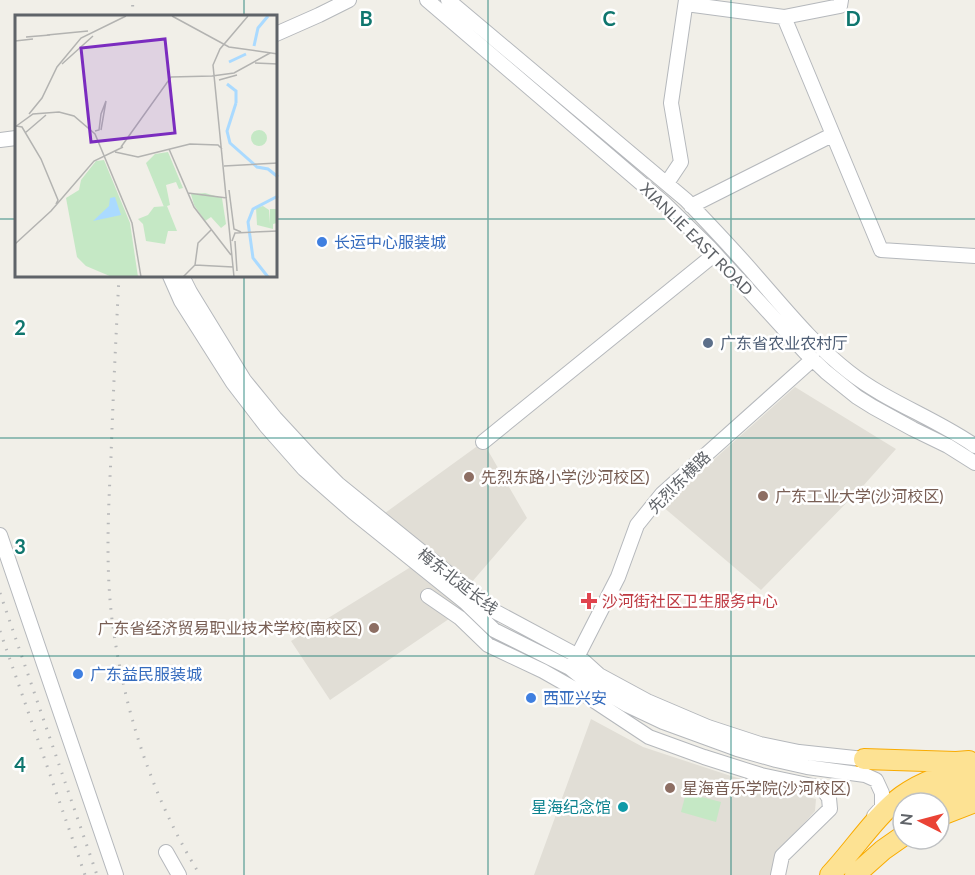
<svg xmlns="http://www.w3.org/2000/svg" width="975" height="875" viewBox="0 0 975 875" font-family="Lato,'Noto Sans SC',sans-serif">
<rect width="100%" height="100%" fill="#f1efe8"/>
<!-- education -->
<path fill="#e1ded6" d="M795,387l101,62 -33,37 -102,104 -99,-84z
M483,442l44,76 -56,65 -86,-70z
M414,565l51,43 -135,92 -39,-59z
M591,719l52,28 88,29 85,23 -1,12 -38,42 -6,22h-237z"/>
<!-- pitch -->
<path fill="#c5e8c5" d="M686,793l35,9 -5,20 -35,-10z"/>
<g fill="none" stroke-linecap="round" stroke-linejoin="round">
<!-- minor casing -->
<g stroke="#b5b8bc" stroke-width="16">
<path id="minor" d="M427,0l236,202 46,45 97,106 20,19 31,25 16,10 40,22 35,17 27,17
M448,0l238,200c24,25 48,50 71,77 29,33 57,68 92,95 38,30 86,46 126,74
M686,4l98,13 97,233 94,6
M784,17l56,-11 1,-6
M276,34l43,-19 30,-15
M0,140l16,-2
M667,183l14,-21 -10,-59 15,-103
M691,206l141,-71
M170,276l11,25 52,82 33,43 38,43 49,43 112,90 29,28 76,38 15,12 42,25 36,17 74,27 39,11 31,7 58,8 11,5 6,13v14l-8,9
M182,276l8,16 54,88 31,38 38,41 25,25 158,128 82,44 21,19 48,26 61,26 52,17 39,8 65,7
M483,442l232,-188
M0,535l116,340
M428,596l32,22 28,27 55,26 44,25 62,41 55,20 57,18 61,13 7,10 1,11 -48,47 -4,19
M574,663l44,-86 19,-52 25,-31 151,-135
M166,852l13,23"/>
</g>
<!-- highway casing -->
<g stroke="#f9ab00" stroke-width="22">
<path id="highway" d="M864,759l92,3 13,-1
M923,803l28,-13 24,-8
M939,816l36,-14
M830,875c23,-24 46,-60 72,-79 22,-16 48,-23 73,-30
M855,875l28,-25 20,-14"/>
</g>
<!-- minor -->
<use href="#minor" stroke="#fff" stroke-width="14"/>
<!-- highway -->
<use href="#highway" stroke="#fde293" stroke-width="20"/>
<!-- rail -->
<path stroke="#b6b7b8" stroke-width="3" stroke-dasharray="1.5 8" stroke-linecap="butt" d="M132,16l1,-16
M119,276c-3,60 -6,121 -8,181 -3,59 -6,119 3,177 13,85 40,167 86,241
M0,593l97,282
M0,631l85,244"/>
</g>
<!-- grid -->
<path fill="none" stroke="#0f766e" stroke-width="1.5" stroke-opacity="0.55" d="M244,0v16M488,0v875M731,0v875M0,219h16M276,219h699M244,276v599M0,438h975M0,656h975"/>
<!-- markers -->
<g fill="#3f7fe0" stroke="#fff" stroke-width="2">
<circle cx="322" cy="242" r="6"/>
<circle cx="78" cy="674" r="6"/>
<circle cx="531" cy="698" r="6"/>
</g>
<circle fill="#5c6f8a" stroke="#fff" stroke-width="2" cx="708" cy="343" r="6"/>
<g fill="#8d6e63" stroke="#fff" stroke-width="2">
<circle cx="469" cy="477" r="6"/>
<circle cx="763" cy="496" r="6"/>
<circle cx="374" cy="628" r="6"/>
<circle cx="670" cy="788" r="6"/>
</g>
<path fill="#e0444e" stroke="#fff" stroke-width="2" d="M586 592h6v6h6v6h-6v6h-6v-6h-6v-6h6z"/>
<circle fill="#0f9aa8" stroke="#fff" stroke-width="2" cx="623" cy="807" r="6"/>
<g text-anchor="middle" stroke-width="5" stroke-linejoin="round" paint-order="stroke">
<!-- street labels -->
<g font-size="16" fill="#5f6368" stroke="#fff">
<text transform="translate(697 239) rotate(45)" y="6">XIANLIE EAST ROAD</text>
<text transform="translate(679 482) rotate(-45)" y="6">先烈东横路</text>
<text transform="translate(458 581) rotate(38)" y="6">梅东北延长线</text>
</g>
<!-- shop labels -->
<g font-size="16" fill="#366cbe" stroke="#fff" text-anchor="start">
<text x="334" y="248">长运中心服装城</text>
<text x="90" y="680">广东益民服装城</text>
<text x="543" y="704">西亚兴安</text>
</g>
<!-- service labels -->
<g font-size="16" fill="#4e5e75" stroke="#fff" text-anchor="start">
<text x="720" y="349">广东省农业农村厅</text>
</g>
<!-- education labels -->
<g font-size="16" fill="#785e54" stroke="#fff" text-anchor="start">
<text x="481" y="483">先烈东路小学(沙河校区)</text>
<text x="775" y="502">广东工业大学(沙河校区)</text>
<text x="362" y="634" text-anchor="end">广东省经济贸易职业技术学校(南校区)</text>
<text x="682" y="794">星海音乐学院(沙河校区)</text>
</g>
<!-- health labels -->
<g font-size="16" fill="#be3a42" stroke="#fff" text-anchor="start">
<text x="602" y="607">沙河街社区卫生服务中心</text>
</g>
<!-- culture labels -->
<g font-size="16" fill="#0d838f" stroke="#fff" text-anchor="end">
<text x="611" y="813">星海纪念馆</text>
</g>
</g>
<!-- overview -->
<g transform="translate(15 15)">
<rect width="262" height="262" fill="#f1efe8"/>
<path d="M152,191l10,25h-9l-3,13 -19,-3 -3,-17 -5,-5 10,-4 6,-8z" fill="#c5e8c5"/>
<path d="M153,137l15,36 -4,1 -3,-7 -10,3 4,20 -6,2 -18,-44 9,-9z" fill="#c5e8c5"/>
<path d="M89,145l26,63 8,54h-26l-26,-11 -9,-9 -11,-59 13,-8 2,-10 15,-19zM190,178l17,5 4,26 -5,4 -10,-11 -6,4 -11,-16 -3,-11z" fill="#c5e8c5"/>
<path d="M236 123a8 8 0 1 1 16 0a8 8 0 1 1-16 0ZM248,191l6,4v14l1,-15h7v14l-4,1v5l-16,-4 -1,-17z" fill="#c5e8c5"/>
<path d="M100,182l6,18 -28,6 16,-15 1,-8z" fill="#aadaff"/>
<path fill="none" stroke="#aadaff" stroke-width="3" d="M239,31l4,-18 10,-12M214,47l17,-8M212,69l9,7v12M221,88l-9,28 3,12 27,24 11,2 10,8M253,262l-15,-19 -5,-36 5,-13 25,-13"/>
<path fill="none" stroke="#b3b3b1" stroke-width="1.5" d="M157,1l57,31 49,7M32,20l41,-4M11,22l24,-2M0,26l18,-2M240,48l23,1M47,49l31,-28M197,61l22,-3 36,-20M204,65l18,-5M14,99l13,-16 15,-31 24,-29 45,-22M1,111l6,1 19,32 17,41 -2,4M0,112l18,-13 26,-2 15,4 21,18 37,89 9,54M80,116l4,-1 2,-16 5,-13 -5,29M10,118l21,-18M106,132l50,-70 41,-1M154,134l25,58 37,48M100,137l23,5 52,-13 28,1 4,4M209,151l54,-3M214,175l5,39 7,3M173,178l39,5M217,226l3,-8 43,-2M220,226l2,30M0,229l36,-33 43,-50 29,-14M180,250l38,2M168,262l12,-12 3,-22 13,-13M219,262l-21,-212 7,-16 28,-33"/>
<path fill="#7b2cbf" fill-opacity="0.15" stroke="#7b2cbf" stroke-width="3" d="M150,24l10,94 -84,9 -10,-94z"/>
<rect width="262" height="262" fill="none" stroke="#5f6368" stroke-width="3"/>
</g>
<g font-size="20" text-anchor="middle" font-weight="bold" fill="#0f766e" stroke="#fff" stroke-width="5" stroke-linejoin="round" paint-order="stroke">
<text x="366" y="26">B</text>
<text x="609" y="26">C</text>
<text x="853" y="26">D</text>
<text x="20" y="335">2</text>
<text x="20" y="554">3</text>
<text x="20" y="772">4</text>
</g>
<!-- north arrow -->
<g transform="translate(921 821) rotate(276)"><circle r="28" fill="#ffffff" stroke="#bfc1c3" stroke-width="1.5"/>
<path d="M0-4.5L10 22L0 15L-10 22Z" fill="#ea4335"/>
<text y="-9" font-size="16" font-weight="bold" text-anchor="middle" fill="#5f6368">N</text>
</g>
</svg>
